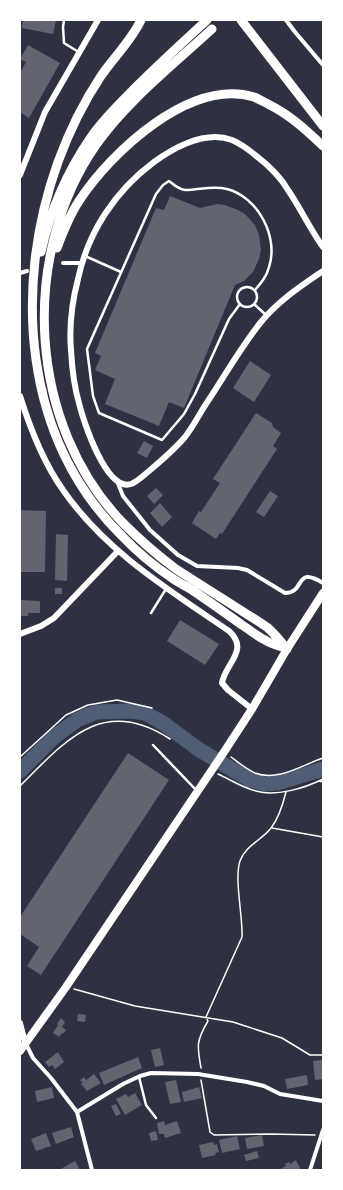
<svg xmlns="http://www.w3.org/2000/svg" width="343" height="1190" viewBox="0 0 343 1190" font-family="'Sofia Sans Condensed',sans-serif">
<rect width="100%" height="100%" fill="#2d3142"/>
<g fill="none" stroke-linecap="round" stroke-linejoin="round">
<!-- river -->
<path stroke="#4f5d75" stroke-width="15" d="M20,771l33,-33 24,-18 19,-8 35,-1 14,2 18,10 35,26 52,31 15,4 12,-1 46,-14"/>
</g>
<!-- building -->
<path fill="#626471" d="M23,20h33l-3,14 -31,-6z
M28,45l32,18 -31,55 -9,-6v-39l6,-11 -6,-3z
M170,196l30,12 17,-4 8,1 13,5 7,4 10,11 4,10 2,15 -2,9 -6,13 -9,9 -9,4 -51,123 -15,-6 -10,24 -54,-22 10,-25 -20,-9 6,-14 -6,-3 61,-145 8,2z
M250,361l21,14 -17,27 -21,-14z
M256,413l16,10 1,4 8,6 -8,13 4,3 -55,85 -2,-1 -4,6 -24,-16 7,-12 2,1 19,-29 -7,-4z
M144,441l9,5 -6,12 -10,-5z
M156,488l7,7 -9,9 -7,-8z
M270,491l8,5 -14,21 -8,-5z
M160,503l12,14 -10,10 -12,-14z
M20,510l26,1 -1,61h-25z
M56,534l12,1 -1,46 -12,-1z
M55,588h7v6h-7z
M20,600l20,1v12h-12v3h-8z
M180,620l39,24 -14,21 -38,-24z
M128,753l41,27 -128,195 -14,-9 12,-19 -19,-13v-17z
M78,1014l8,1 -1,7 -8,-1z
M61,1018l4,4 -3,5 4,3 -3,4 -1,-1 -3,4 -6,-4 5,-8 -1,-1z
M160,1048l4,17 -9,2 -4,-17z
M58,1052l6,10 -9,7 -3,-4 -3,2 -4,-5z
M138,1057l4,11 -38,17 -5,-12z
M322,1060l1,19 -8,1 -2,-19z
M94,1074l7,9 -14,8 -6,-7 2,-1 -3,-3 4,-3 2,3z
M307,1075l1,10 -21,4 -2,-10z
M176,1080l5,22 -11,2 -5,-22z
M52,1087l2,11 -17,4 -2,-11z
M199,1087l3,11 -18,4 -2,-10z
M135,1093l7,12 -17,10 -9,-16 10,-5 2,3z
M116,1104l5,10 -5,2 -5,-10z
M164,1121l1,4 12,-4 4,12 -16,5 -1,-4h-5l-2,-11z
M71,1127l3,10 -18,7 -4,-11z
M156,1131l2,9 -7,1 -2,-8z
M46,1133l5,13 -15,5 -5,-12z
M262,1135l2,11 -17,3 -2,-11z
M237,1136l3,13 -18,4 -3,-13z
M213,1142l1,3 3,-1 2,8 -4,1 1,2 -14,3 -3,-13z
M257,1151l2,7 -13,3 -2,-6z
M296,1160l5,10h-23l8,-4 -1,-2 4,-2 1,2z
M75,1161l5,9h-21z"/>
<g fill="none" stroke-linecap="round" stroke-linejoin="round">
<!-- path -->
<path stroke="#fff" stroke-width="1.5" d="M20,757l46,-42 22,-10 29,-5 35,8
M231,757c8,6 15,12 24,16 23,9 47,-8 68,-15
M218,774c13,6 25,14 38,17 20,6 49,-3 67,-12
M319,781l4,1
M20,786c46,-46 83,-91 150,-47
M272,828l51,9
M74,989l61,17 98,16 49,16 28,17h13
M201,1068c-4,-22 -5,-27 7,-47l-2,-4 36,-80c1,-21 -8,-58 -2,-76 5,-15 22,-21 31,-33 8,-10 12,-24 15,-36
M201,1080l9,52 4,3 56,-1 45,1"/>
<!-- service -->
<path stroke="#fff" stroke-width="2.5" d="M64,20l-1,7 1,16 13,8
M85,256l36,16
M237 297a10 10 0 1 1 20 0a10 10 0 1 1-20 0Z
M240,304l-11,15 -34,75 -11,20 -22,26 -63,-27 -6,-17 -6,-47 69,-155 7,-9 6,-4c5,4 9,8 16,9 14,0 28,-5 42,-1 31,8 52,48 42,78 -2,9 -8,16 -14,23
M254,304l12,11
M151,613l15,-24
M153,745l44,46
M139,1077l7,28 10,13"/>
<!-- minor -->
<path stroke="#fff" stroke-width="4" d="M286,20l9,12 28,33
M63,263h19
M20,273l7,-2
M117,481l6,15 27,34 28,25 19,11 41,2 9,2 38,23c21,0 9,-28 38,-10
M26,1044l7,14 18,20 26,34 15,58
M77,1112l46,-28 17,-8 11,-3 47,1 49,8 17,4 16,8 43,7
M310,1170l13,-40"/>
<!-- tertiary -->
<path stroke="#fff" stroke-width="6" d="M20,175l25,-63 53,-92
M323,247c-13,-18 -22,-38 -35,-57 -8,-14 -20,-25 -33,-35 -7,-6 -14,-11 -23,-15 -27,-10 -57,7 -78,22 -39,29 -66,70 -76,117 -6,23 -9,47 -7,71 1,18 3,36 8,53 4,17 27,89 52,81 6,-2 13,-9 18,-13 13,-11 25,-21 36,-34 7,-9 13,-20 19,-30 19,-28 36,-59 57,-85 17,-21 40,-36 62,-51
M20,396c10,32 23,66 43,94 42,61 106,100 166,141 21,19 -4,33 -7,52l6,7 24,19
M20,634l21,-8 13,-8 64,-67
M20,1023l5,20"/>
<!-- primary -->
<path stroke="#fff" stroke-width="8" d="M20,1051l46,-64 158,-235 28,-43 35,-60 36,-56"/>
<!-- motorway -->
<path stroke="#fff" stroke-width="9" d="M141,20c-10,21 -27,37 -40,56 -18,27 -32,56 -43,86 -45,125 -35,277 64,374 15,16 32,30 50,42 7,5 16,9 23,14 16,11 32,22 47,33 8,5 15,11 23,15 6,4 14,6 21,8
M241,20l82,106
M212,29c-39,36 -85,72 -116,116 -77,111 -68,280 27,378 16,16 34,32 53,46 23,15 46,29 69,44 8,5 16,10 23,15 7,6 13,14 19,21
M57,248c6,-16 12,-32 22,-47 32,-49 111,-123 175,-104 5,2 10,5 14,7 22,11 37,25 55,42
M41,252c9,-41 26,-80 50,-115 13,-19 30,-35 47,-52 22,-22 45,-43 69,-65"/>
</g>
<!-- border -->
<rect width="343" height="1190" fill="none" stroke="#ffffff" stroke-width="42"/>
</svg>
